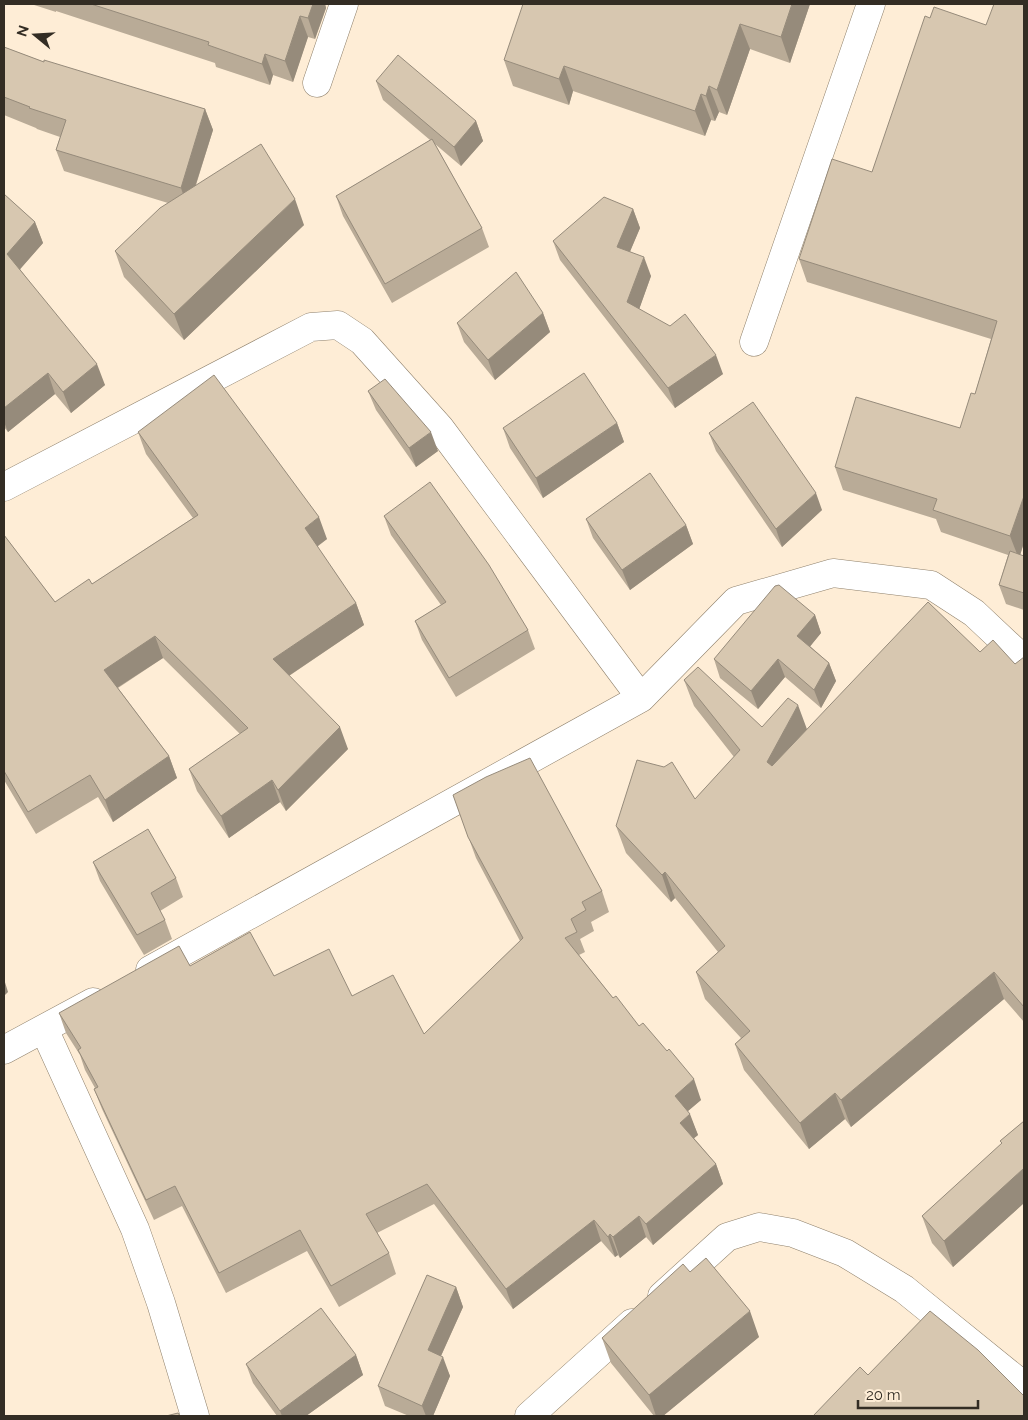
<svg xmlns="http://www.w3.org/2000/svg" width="1028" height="1420" viewBox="0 0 1028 1420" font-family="Raleway,sans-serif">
<rect width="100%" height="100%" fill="#feedd6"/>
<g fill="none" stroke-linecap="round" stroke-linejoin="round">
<!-- minor casing -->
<g stroke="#8f816c" stroke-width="29">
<path id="minor" d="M317,83l27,-79
M754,342l117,-338
M4,487l307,-160 27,-2 24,16 78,87 201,270
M150,970l491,-272 95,-97 97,-28 98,12 43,28 50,47
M44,1029l91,200 26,74 34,113
M4,1050l89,-48
M662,1296l65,-59 32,-10 34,6 52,20 59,36 120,97
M529,1416l103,-93"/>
</g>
<!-- minor -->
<use href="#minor" stroke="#fff" stroke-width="28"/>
</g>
<!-- wall -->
<path fill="#b9ab97" d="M31,4h294l1,4 -11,31 -7,-2 -15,45 -20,-7 -3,10 -54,-18 -1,-4 -159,-52v1z
M810,4l-20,59 -40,-14 -23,66 -8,-3 -4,9 -4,-1 -6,16 -132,-45 -4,14 -56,-19 -9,-26z
M1024,4v539l-4,12 4,1v54l-18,-6 -7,-19 9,-30 -67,-23 -5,-13 -93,-29 -8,-23 125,-39 15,-34 16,-55 -184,-57 -8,-23 73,-87 58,-154 56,7z
M4,47l40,15 161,47 8,21 -17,55 108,40 -120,115 -60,-63 -9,-26 53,-48 -104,-32 -8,-21 4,-13 -23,-8 -1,-1 -32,-13z
M376,81l100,40 7,20 -22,25 -26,-22 47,84 7,19 -97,56 -49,-87 -7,-20 94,-56 -47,-40z
M4,194l31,28 8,21 -23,26 85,116 -34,28 -16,-19 -47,38 -4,-5z
M633,209l7,19 -10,23 21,25 -12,33 84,65 -48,34 -115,-148 -7,-19z
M543,313l7,19 -55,48 -31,-38 -7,-19z
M368,391l70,60 -22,16 -40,-57z
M617,423l7,19 -81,56 -33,-50 -7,-20z
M138,432l189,107 -10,8 39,56 8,22 -75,51 59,73 -62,62 -6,-9 -51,36 -32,-47 -8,-22 51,-35 -77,-76 -45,30 51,68 8,22 -64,44 -15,-25 -62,37 -32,-54v-245l51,67 37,-18 101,-66 -47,-64z
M709,433l113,77 -40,37 -66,-96z
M384,516l144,114 7,19 -79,48 -34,-57 -7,-19 26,-16 -50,-70z
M586,519l100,6 7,19 -63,46 -37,-52z
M815,615l6,18 -11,13 19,17 7,18 -15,27 -36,-31 -27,32 -38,-31 -6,-19z
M980,652l35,12 9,-6v364l-20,-23 -153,128 -6,-8 -36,30 -65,-79 -9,-26 6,-6 -36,-39 -9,-27 22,-20 -43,-54 -4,4 -45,-49 -10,-27 79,-27 39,-42 -40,-51 -10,-26 78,47 45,3z
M453,795l149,96 7,21 -18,10 3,9 -14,8 5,13 -6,3 34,43 26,28 62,74 -13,11 10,24 -4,3 22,26 7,20 -70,61 -7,-8 -26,21 -2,-3 -3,2 -14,-16 -88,68 -79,-105 -57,29 12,20 7,21 -57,33 -32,-56 -81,42 -44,-87 -28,14 -52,-111 -8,-20 1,-1 -10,-18 -5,-15 -14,-22 -7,-20 131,-47 84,10 78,20 72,38 96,-93 -44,-83z
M93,862l83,16 7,19 -23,14 5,9 7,19 -28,16 -44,-74z
M1024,1121v82l-71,64 -21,-24 -10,-27 80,-72 -2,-3z
M690,1272l69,65 -96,79h-9l-43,-53 -9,-25z
M456,1287l7,20 -22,49 9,20 -17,40h-24l-24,-10 -7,-20z
M356,1355l7,20 -57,41h-29l-24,-33 -7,-19z"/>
<!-- shaded-wall -->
<path fill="#968b7b" d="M313,4h12l1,4 -11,31 -7,-21z
M792,4h18l-20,59 -9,-26z
M300,16l8,21 -15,45 -8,-21z
M740,24l10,25 -23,66 -10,-25z
M265,54l8,21 -3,10 -8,-21z
M564,66l9,25 -4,14 -10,-26z
M709,86l10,26 -4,9 -9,-25z
M701,94l10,26 -6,16 -10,-25z
M205,109l8,21 -25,79 -7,-21z
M476,121l7,20 -22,25 -7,-19z
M295,199l9,26 -120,115 -10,-26z
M633,209l7,19 -16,38 -7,-19z
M35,222l8,21 -28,32 -8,-21z
M644,257l7,19 -16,45 -8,-19z
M543,313l7,19 -55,48 -7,-20z
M716,355l7,19 -48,34 -7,-20z
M97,364l8,21 -34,28 -8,-21z
M48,373l7,21 -47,38 -4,-10v-14z
M617,423l7,19 -81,56 -7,-20z
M431,432l7,19 -22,16 -7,-19z
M816,493l6,17 -40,37 -6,-18z
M1024,496v46l-5,17 -9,-23z
M319,517l8,22 -15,11 -7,-22z
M686,525l7,19 -63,46 -8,-20z
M356,603l8,22 -83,56 -8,-22z
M815,615l6,18 -17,21 -7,-18z
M155,636l8,22 -51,33 -8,-21z
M778,659l7,18 -27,32 -7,-18z
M829,663l7,18 -15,27 -7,-18z
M798,705l10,27 -32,56 -9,-26z
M340,727l8,22 -62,62 -8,-21z
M169,756l8,22 -64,44 -8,-22z
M272,780l8,22 -51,36 -8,-22z
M665,872l10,26 -4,4 -9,-27z
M994,972l10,27 -153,128 -10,-27z
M4,979l4,13 -4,4z
M694,1079l7,21 -19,16 -7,-20z
M835,1093l10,26 -36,30 -9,-26z
M690,1114l8,21 -10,8 -8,-20z
M716,1164l7,20 -70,61 -7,-21z
M1023,1169l1,2v32l-71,64 -9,-26z
M639,1216l7,21 -26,21 -7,-21z
M594,1220l7,21 -88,68 -7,-20z
M610,1234l8,21 -3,2 -7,-20z
M456,1287l7,20 -28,62 -7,-19z
M750,1311l9,26 -96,79h-7l-7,-21z
M356,1355l7,20 -57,41h-24l-2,-5z
M443,1357l7,19 -17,40h-7l-4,-10z"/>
<!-- building -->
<path fill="#d7c7b0" stroke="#968b7b" d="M91,4h222l-5,14 -8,-2 -15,45 -20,-7 -3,10 -54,-19 1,-3z
M523,4h269l-11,33 -41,-13 -23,66 -8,-4 -3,10 -5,-2 -6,17 -131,-45 -5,13 -55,-19z
M994,4h30v492l-14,40 -77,-26 4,-11 -102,-32 21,-70 104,31 11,-35 4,1 22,-73 -198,-62 33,-100 40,13 53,-156 5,2 4,-11 52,18z
M4,47l40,15v-2l161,49 -24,79 -125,-38 10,-30 -37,-12 1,-1 -26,-10z
M398,55l78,66 -22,26 -78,-66z
M432,139l50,89 -97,56 -49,-88z
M261,144l34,55 -121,115 -59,-63 45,-43z
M4,194l31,28 -28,32 90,110 -34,28 -15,-19 -44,35z
M604,197l29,12 -16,38 27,10 -17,45 43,24 15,-12 31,41 -48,33 -115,-147z
M516,272l27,41 -55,47 -31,-37z
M584,373l33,50 -81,55 -33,-50z
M214,375l105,142 -14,11 51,75 -83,56 67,68 -62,63 -6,-10 -51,36 -32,-47 59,-41 -93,-92 -51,34 65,86 -64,44 -15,-25 -62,37 -24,-41v-236l51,67 34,-23 3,5 106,-69 -60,-83z
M385,379l46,53 -22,16 -41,-57z
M753,402l63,91 -40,36 -67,-96z
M650,473l36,52 -64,45 -36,-51z
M430,482l59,83 39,65 -79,48 -34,-57 31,-19 -62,-86z
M1010,551l14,5v37l-25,-8z
M779,585l36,30 -18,21 32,27 -15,27 -36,-31 -27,32 -37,-32 61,-73z
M928,602l52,50 13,-12 22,24 9,-7v350l-30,-35 -153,128 -6,-7 -35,30 -65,-79 15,-13 -54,-59 29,-26 -60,-74 -3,3 -46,-49 21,-66 27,7 8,-5 23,37 45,-49 -56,-70 14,-13 64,60 26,-29 10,7 -31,57 5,4z
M530,758l72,133 -20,11 4,8 -15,9 6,13 -12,6 48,60 3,-2 23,30 4,-3 24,28 2,-2 25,30 -19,17 15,18 -10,9 36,41 -70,60 -7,-8 -26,21 -3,-3 -2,3 -14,-17 -88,69 -79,-105 -61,30 23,39 -58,33 -31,-56 -81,43 -44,-87 -29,14 -52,-111 4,-2 -20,-37 3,-2 -22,-35 120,-67 11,20 60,-34 24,44 55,-27 23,47 41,-21 31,59 99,-96 -55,-101 -15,-42 33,-18z
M148,829l28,49 -25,15 14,27 -28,15 -44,-73z
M1024,1121v49l-1,-1 -79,72 -22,-25 80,-73 -2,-2z
M706,1258l44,53 -101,84 -47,-57 81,-74 7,8z
M427,1275l29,12 -28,63 15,7 -21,49 -44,-20z
M321,1308l35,47 -76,56 -34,-47z
M930,1311l48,39 46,46v20h-211l47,-49 8,8z
M178,1413l2,3h-14z"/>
<!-- border -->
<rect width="1028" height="1420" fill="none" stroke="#332d24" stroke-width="10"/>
<!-- north arrow -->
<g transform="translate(35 35) rotate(288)" stroke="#feedd6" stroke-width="4" paint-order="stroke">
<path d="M0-4L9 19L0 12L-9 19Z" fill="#332d24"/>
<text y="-8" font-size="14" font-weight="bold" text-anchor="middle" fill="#332d24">N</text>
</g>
<!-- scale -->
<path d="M858 1400v8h120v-8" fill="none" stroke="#332d24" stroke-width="2.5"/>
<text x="866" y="1400" font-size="15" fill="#332d24" stroke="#feedd6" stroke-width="4" paint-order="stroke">20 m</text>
</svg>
